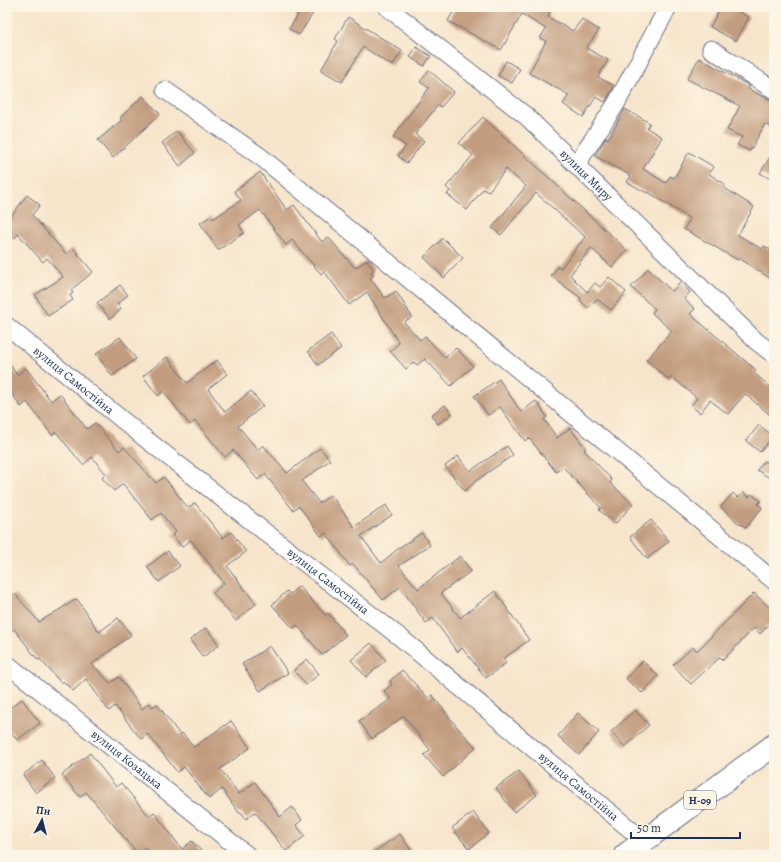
<svg xmlns="http://www.w3.org/2000/svg" width="781" height="862" viewBox="0 0 781 862" font-family="Alegreya,serif">
<rect width="100%" height="100%" fill="#fcf5e5"/>
<filter id="ink" filterUnits="userSpaceOnUse"><feTurbulence type="fractalNoise" baseFrequency=".025" numOctaves="2"/><feDisplacementMap in="SourceGraphic" scale="8" xChannelSelector="R" yChannelSelector="G"/><feConvolveMatrix kernelMatrix="1 2 1 2 8 2 1 2 1" color-interpolation-filters="sRGB"/></filter>
<filter id="wash" filterUnits="userSpaceOnUse"><feTurbulence type="fractalNoise" baseFrequency=".012" numOctaves="4" result="noise"/><feDisplacementMap in="SourceGraphic" scale="16" xChannelSelector="R" yChannelSelector="G"/><feGaussianBlur stdDeviation="0.9" result="paint"/><feColorMatrix in="noise" values="0 0 0 0 0 0 0 0 0 0 0 0 0 0 0 0 0 1.4 0 .05"/><feComposite in="paint" operator="in"/></filter>
<g filter="url(#wash)">
<rect width="100%" height="100%" fill="#f7e5cb"/>
<g id="blocks">
<!-- building -->
<path fill="#c29c7e" d="M284,7h33l-18,28 -10,-6 9,-14z
M456,7h84l10,6 -2,4 25,14 9,-12 17,11 -13,18 22,12 -10,17 16,9 -7,13 -2,3 -9,-5 -13,20 -20,-13 6,-9 -40,-22 17,-32 -6,-3 6,-9 -24,-15 -21,36 -53,-29z
M721,7h9l19,10 -13,24 -26,-14z
M348,17l54,34 -10,15 -29,-19 -21,35 -21,-12 17,-29 -3,-2z
M416,47l15,9 -7,10 -14,-9z
M699,58l42,23 9,5 -2,3 26,13v27l-9,-5 -15,27 -13,-6 5,-8 -15,-7 13,-24 -53,-27z
M506,61l14,8 -8,14 -14,-7z
M429,70l25,22 -13,15 -3,-2 -23,29 9,7 -17,22 -9,-7 8,-10 -13,-9 36,-49 -9,-6z
M143,96l17,18 -47,44 -15,-18 24,-20 -2,-2z
M625,109l25,14 -3,5 15,9 -19,32 23,14 4,-7 4,2 15,-26 25,15 -5,7 16,10 -2,3 31,20 -16,28 24,14 2,-3 10,6v29l-35,-23 -1,2 -54,-31 6,-10 -42,-27 -1,1 -20,-11 4,-6 -36,-20 11,-19 2,2z
M483,117l144,133 -15,17 -21,-19 -21,27 17,17 8,-9 5,4 9,-10 17,15 -15,18 -14,-11 -9,9 -8,-8 1,-2 -30,-22 7,-10 3,2 24,-31 -49,-44 -35,42 -9,-7 34,-42 -20,-17 -18,23 -5,-3 -16,21 -20,-16 3,-3 -4,-4 27,-32 -14,-12z
M177,131l18,22 -15,13 -18,-23z
M774,151v30l-14,-8z
M260,172l27,38 7,-5 28,37 6,-5 27,31 12,-8 7,10 -3,2 2,4 -3,2 15,20 11,-7 16,26 -8,5 16,18 5,-4 20,22 11,-10 17,18 -22,20 -26,-27 -8,6 -3,-3 -8,7 -16,-18 9,-8 -32,-51 -18,13 -25,-34 -3,3 -29,-34 -6,5 -26,-35 -21,15 5,8 -26,17 -18,-27 11,-7 2,3 28,-19 -7,-9z
M27,195l13,10 -8,10 34,39 7,-6 20,24 -22,18 2,3 -3,2 3,5 -25,16 -13,-21 28,-18 -16,-19 -4,4 -25,-28 -3,4 -8,-6v-10z
M443,238l20,20 -19,20 -20,-21z
M648,269l24,22 8,-8 10,9 -6,7 11,10 -5,5 66,56 -2,3 20,17v28l-29,-24 -17,20 -18,-14 -10,13 -9,-7 6,-8 -25,-21 -3,3 -23,-20 26,-29 -20,-18 3,-4 -24,-22z
M120,285l8,10 -11,9 4,5 -11,10 -13,-16z
M331,334l10,14 -23,17 -10,-14z
M120,337l16,22 -24,17 -16,-22z
M167,357l20,26 30,-23 10,14 -19,15 17,23 26,-21 12,15 -25,20 20,24 5,-5 24,28 33,-25 10,12 -28,21 17,22 12,-8 23,32 32,-22 6,10 -31,21 20,27 19,-16 22,-14 8,12 -31,21 19,23 42,-33 11,15 -30,22 19,25 35,-27 34,49 -26,19 3,4 -20,15 -24,-30 -5,4 -24,-34 -7,5 -26,-36 -17,13 -30,-36 -3,2 -24,-33 -5,3 -22,-30 -6,4 -28,-36 -7,6 -25,-30 -8,7 -30,-36 -5,4 -27,-34 -5,5 -15,-20z
M7,360l10,15 9,-7 25,33 9,-7 27,35 8,-6 24,28 5,-4 32,36 8,-6 24,31 7,-5 28,35 8,-6 15,20 -19,14 29,38 -20,17 -23,-28 11,-10 -33,-43 -9,7 -10,-12 4,-3 -15,-19 -9,7 -29,-36 -9,7 -12,-13 4,-4 -14,-17 -9,8 -27,-33 -4,3 -25,-33 -6,5 -14,-20z
M499,379l22,33 15,-11 11,16 -3,2 13,19 13,-10 16,21 -2,1 28,30 -2,3 23,21 -18,20 -16,-14 2,-2 -38,-41 -7,5 -27,-34 -4,3 -25,-34 -12,8 -14,-19z
M445,405l7,9 -14,10 -7,-9z
M759,425l14,11 -13,16 -14,-11z
M507,446l6,9 -36,25 -12,11 -20,-25 13,-10 12,15z
M764,461l10,7 -6,9 -11,-7z
M743,492l6,5 2,-3 10,7 -3,3 4,4 -16,20 -5,-4 -1,1 -19,-18 12,-14 5,5z
M651,520l18,21 -22,18 -17,-22z
M168,551l12,15 -21,16 -12,-15z
M299,586l26,29 3,-2 18,22 -24,20 -25,-30 -4,3 -21,-23 15,-14 3,3z
M754,593l20,19v7l-14,15 -6,-6 -31,32 -3,-3 -29,27 -18,-19 20,-18 4,4z
M15,594l24,28 38,-23 22,33 19,-14 13,17 -39,29 18,19 9,-6 23,32 7,-6 3,4 5,-3 23,31 2,-2 12,14 37,-26 19,27 -30,21 19,25 16,-12 25,35 12,-10 10,13 -6,5 9,11 -19,15 -31,-39 -9,7 -5,-7 -2,1 -17,-24 -13,10 -25,-32 -7,5 -29,-38 -7,5 -26,-33 -6,5 -23,-32 -13,12 -10,-10 -2,2 -21,-24 -2,1 -24,-31 -7,5v-34z
M206,628l13,17 -16,12 -13,-17z
M371,643l15,17 -20,17 -15,-17z
M270,646l18,27 -28,18 -18,-27z
M307,659l12,15 -13,11 -12,-15z
M643,661l15,15 -16,17 -16,-14z
M402,670l26,28 4,-3 25,32 19,20 -33,30 -19,-22 6,-5 -26,-34 -32,23 -13,-18 32,-22 -7,-8 8,-7 -2,-3z
M22,699l18,24 -23,17 -10,-14v-16z
M635,710l14,15 -24,22 -14,-15z
M578,713l21,19 -20,23 -21,-19z
M90,753l26,34 5,-4 28,33 5,-4 28,37 10,-8 13,14h-54l-6,-8 -8,6 -51,-61 -6,5 -18,-22z
M42,760l13,18 -19,15 -13,-18z
M519,771l18,24 -23,17 -18,-24z
M473,812l16,21 -20,16 -17,-21z
M400,834l14,21h-44z"/>
</g>
</g>
<g filter="url(#ink)">
<use href="#blocks" fill-opacity="0" stroke="#686f84" stroke-width="1"/>
<g fill="none" stroke-linecap="round" stroke-linejoin="round">
<!-- minor casing -->
<g stroke="#686f84" stroke-width="19">
<g id="minor">
<path id="s1" d="M387,7l139,109 230,225 18,14"/>
<path d="M711,49l63,41"/>
<path d="M165,90l96,67 513,424"/>
<path d="M576,165l40,-61 52,-97"/>
<path id="s2" d="M7,326l140,114 254,198 243,203"/>
<path id="s3" d="M7,664l240,191"/>
</g>
</g>
<!-- major casing -->
<g stroke="#686f84" stroke-width="24">
<path id="major" d="M625,855l149,-110"/>
</g>
<!-- minor -->
<use href="#minor" stroke="#fff" stroke-width="17"/>
<!-- major -->
<use href="#major" stroke="#fff" stroke-width="22"/>
</g>
</g>
<g text-anchor="middle" stroke-width="3.5" stroke-linejoin="round" paint-order="stroke">
<!-- shield labels -->
<rect fill="#fcf5e5" stroke="#5e6a86" stroke-width="1" x="684" y="791" width="32" height="18" rx="3"/>
<g font-size="11" font-weight="bold" fill="#1b2f5e">
<text x="700" y="804">Н-09</text>
</g>
<!-- street labels -->
<g font-size="12" fill="#1b2f5e" stroke="#fcf5e5">
<text dy="4" stroke="none"><textPath href="#s1" startOffset="261">вулиця Миру</textPath></text>
<text dy="4" stroke="none"><textPath href="#s2" startOffset="86">вулиця Самостійна</textPath></text>
<text dy="4" stroke="none"><textPath href="#s2" startOffset="410">вулиця Самостійна</textPath></text>
<text dy="4" stroke="none"><textPath href="#s3" startOffset="153">вулиця Козацька</textPath></text>
<text dy="4" stroke="none"><textPath href="#s2" startOffset="734">вулиця Самостійна</textPath></text>
</g>
</g>
<!-- margin -->
<rect width="781" height="862" fill="none" stroke="#fcf5e5" stroke-width="24"/>
<!-- north arrow -->
<g transform="translate(42 820) rotate(7)" stroke="#fcf5e5" stroke-width="3" paint-order="stroke">
<path d="M0-3L7 15L0 10L-7 15Z" fill="#1b2f5e"/>
<text y="-6" font-size="11" font-weight="bold" text-anchor="middle" fill="#1b2f5e">Пн</text>
</g>
<!-- scale -->
<path d="M631 832v6h109v-6" fill="none" stroke="#1b2f5e" stroke-width="2"/>
<text x="637" y="832" font-size="12" fill="#1b2f5e" stroke="#fcf5e5" stroke-width="3" paint-order="stroke">50 m</text>
</svg>
